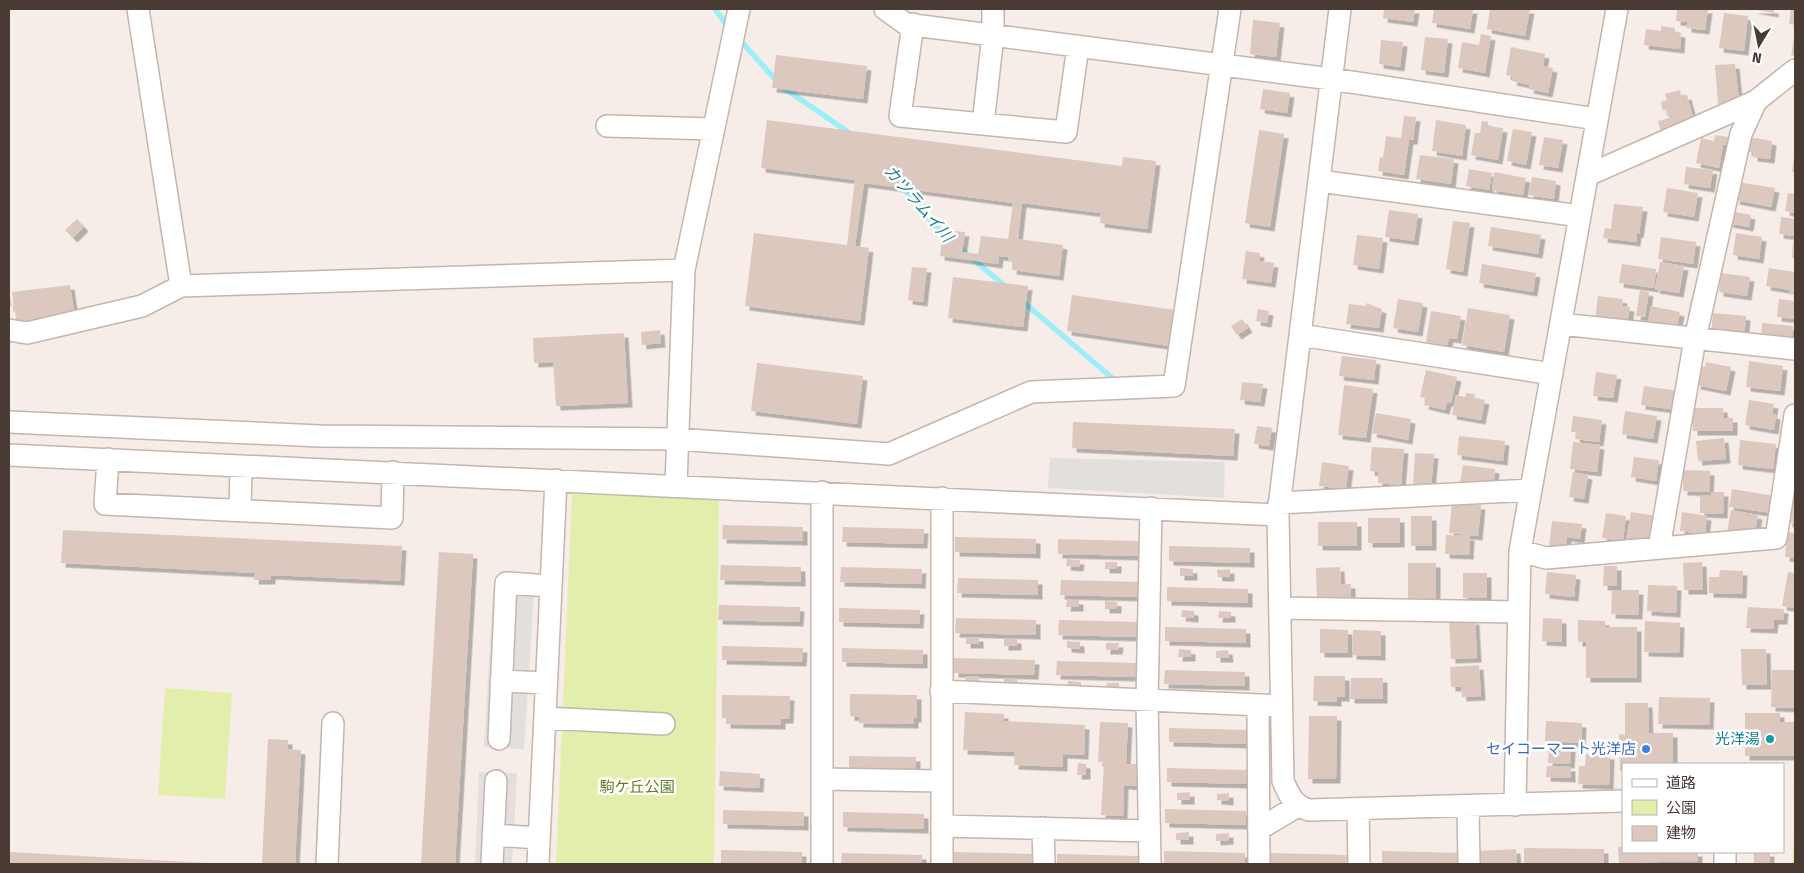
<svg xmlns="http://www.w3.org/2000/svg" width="1804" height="873" viewBox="0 0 1804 873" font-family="'Fira Sans','Noto Sans JP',sans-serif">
<defs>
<filter id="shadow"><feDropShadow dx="4.5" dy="4.5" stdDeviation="0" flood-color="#0004"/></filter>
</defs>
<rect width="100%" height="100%" fill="#f6ede8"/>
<!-- green -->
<path fill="#e4eeac" d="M572,494l147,4 -5,366h-158z
M165,688l67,5 -7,106 -67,-4z
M1795,787v77h-3l3,-46 -2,-30z"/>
<!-- parking -->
<path fill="#e3dfdd" d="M1050,458l175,4 -1,36 -176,-10z
M493,591l41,2 -10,156 -40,-2z
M479,772l38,1 -5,91h-37z"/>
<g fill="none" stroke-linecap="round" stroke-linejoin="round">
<!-- stream -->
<path stroke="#9deef9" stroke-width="5.5" d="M715,9l14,19
M739,39l42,47 70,48
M899,183l39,46 9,9
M956,245l49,41
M1021,300l96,82"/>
</g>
<!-- building -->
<path fill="#dcc8bf" filter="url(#shadow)" d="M1384,9h31l-2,13 -30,-4z
M1434,9h39l-3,20 -38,-6z
M1490,9h40l-5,27 -38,-7z
M1677,9h31l-3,21 -18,-2v-6l-11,-1z
M1752,9h22v4z
M1791,9h4v16l-6,-1z
M1724,13l24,3 -4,35 -25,-3z
M1253,20l27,3 -4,34 -26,-3z
M1661,26l14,2v4l6,1 -1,16 -36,-4 2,-16 15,2z
M1481,34l10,2 -6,37 -27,-5 4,-26 17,3z
M1425,37l23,2 -4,34 -23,-3z
M1794,38h1v18l-4,-1z
M1381,40l22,2 -3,25 -21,-3z
M1511,47l34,7 -2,12 10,2 -5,25 -19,-4 1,-4 -18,-4 1,-4 -7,-2z
M776,55l91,11 -4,33 -91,-11z
M1735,64l4,38 -21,2 -3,-39z
M1263,89l27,4 -3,20 -27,-4z
M1680,90l1,6 6,-1 8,30 -34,8 -3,-12 11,-3 -2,-9 -4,2 -2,-9 6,-2 -2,-6z
M1404,116l12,1 -3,23h-4l-5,35 -26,-4 2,-14 3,1 3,-22 15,2z
M767,120l355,46 1,-9 33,4 -9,68 -47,-6 1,-10 -79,-10 -4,36 45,6 -4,31 -47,-6 1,-9h-5v-4l-9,-1 -1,8 -58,-8 3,-26 22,2 -3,20 16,2 3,-18 27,3 5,-36 -149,-20 -9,63 14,2 -9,73 -115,-15 9,-73 93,12 8,-65 -94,-12z
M1436,120l30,5 -4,31 -30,-5z
M1482,121l6,1v4l15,2 -5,32 -27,-5 4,-22h5z
M1513,129l19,3 -6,33 -19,-4z
M1259,130l25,4 -14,93 -25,-4z
M1715,135l13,2 -1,8h-4l-4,23 -23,-5 5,-25 13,3z
M1544,137l19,3 -5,28 -19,-3z
M1749,137l23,4 -2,18 -17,-2v-4l-6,-2z
M1420,155l34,4 -3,25 -35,-5z
M1794,157h1v15h-3z
M1686,167l27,3 -3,18 -26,-4z
M1469,169l23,4 -3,17 -23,-4z
M1494,172l32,6 -3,17 -31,-5z
M1532,177l24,4 -2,18 -25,-4z
M1738,182l37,6 -4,19 -36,-7z
M1667,188l31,5 -4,24 -31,-5z
M1788,193l7,1v19l-10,-2z
M1614,204l29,3 -4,27 -2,-1 -1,9 -33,-4 2,-10 6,1z
M1389,210l29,4 -4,27 -29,-4z
M1731,211l20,4 -2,12 -21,-4z
M1781,217l14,2v17l-16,-2z
M77,219l7,8 -11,11 -8,-8z
M1453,221l17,2 -7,49 -17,-3z
M1491,227l50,8 -3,19 -50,-8z
M1736,233l26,4 -3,22 -26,-4z
M1357,235l26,3 -4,31 -26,-4z
M1661,237l35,5 -3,22 -35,-5z
M1793,242h2v16h-3z
M1246,251l14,2 -1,8 15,2 -3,20 -29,-4z
M1660,262l24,4 -5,27 -24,-4z
M1482,264l54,9 -3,19 -54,-9z
M1622,264l34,5 -2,19 -35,-5z
M912,267l15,1 -4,34 -15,-2z
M1769,268l26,4v23l-6,-1 1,-4 -24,-4z
M1721,273l29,4 -3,19 -28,-4z
M953,277l75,9 -5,41 -75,-9z
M70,285l5,33 -58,7 -5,-33z
M1640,290l9,2 -4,25 -9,-1z
M9,292l3,14 -3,1z
M1072,295l110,16 -5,36 -110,-16z
M1598,296l25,3 -1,7 8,1 -3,18 -32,-5z
M1398,299l25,4 -5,29 -25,-4z
M1691,299l7,1 -3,17 -7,-1z
M1779,299l16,2v18l-18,-2z
M1366,303l16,6 -3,19 -33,-4 3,-20 17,2z
M1651,306l29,6 -4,21 -29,-5z
M1468,308l42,7 -6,37 -42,-7z
M1258,309l11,2 -2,12 -11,-2z
M1431,311l30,5 -4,23 -8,-1 -2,8 -21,-4z
M1713,313l33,3 -2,23 -33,-4z
M1242,319l6,9 -11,7 -6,-9z
M1762,323l31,3 -1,19 -31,-3z
M660,330l1,13 -19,2 -1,-13z
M624,333l4,70 -72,3 -3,-44 -19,1 -1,-25z
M1342,356l34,4 -2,20 -35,-4z
M1749,361l34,5 -3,25 -34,-4z
M1706,362l25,5 -5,24 -30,-6 3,-19 6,1z
M757,363l106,13 -6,48 -106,-13z
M1426,370l31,7 -6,26 -4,-1 -2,8 -21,-5 2,-7 -6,-1z
M1596,372l21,3 -4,23 -20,-2z
M1242,382l21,2 -3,18 -20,-2z
M1344,385l29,4 -7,49 -28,-3z
M1644,386l35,5 -3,19 -35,-5z
M1466,393l9,1 -1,4 11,2 -4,20 -29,-5 4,-20 9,2z
M1749,400l25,4 -2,10 4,1 -2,15 -29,-5z
M1693,408h30l1,10h9v13h-40z
M1625,411l32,5 -4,23 -31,-5z
M1376,413l35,6 -3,21 -36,-7z
M1573,416l29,4 -3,22 -24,-3 1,-7h-5z
M1073,422l162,7 -2,27 -161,-8z
M1257,426l15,2 -3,18 -15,-2z
M1459,436l46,5 -2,20 -46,-6z
M1724,438l2,21 -28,2 -2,-20z
M1740,440l36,4 -3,25 -35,-4z
M1573,442l27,3 -3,27 -27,-3z
M1372,447l32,2 -3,36 -23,-2v-11l-8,-1z
M1415,453l19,1 -3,32 -18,-1z
M1634,457l25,3 -3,21 -25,-4z
M1322,462l27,4 -3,23 -27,-3z
M1463,465l32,4 -2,19 -33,-5z
M1683,470l27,1 -1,21 -26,-1z
M1573,472l15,3 -4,24 -15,-2z
M1790,488h5v35h-7z
M1732,489l42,7 -2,17 -43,-6z
M1711,492h13l-1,22 -23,-1v-18l11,1z
M1452,503l29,2 -3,31 -29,-3z
M1731,510l27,5 -4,22 -27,-5z
M1631,512l26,4 -5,29 -26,-4z
M1682,512l25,4 -2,18 -25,-3z
M1606,513l20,3 -3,25 -21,-3z
M1411,516h21v30h-21z
M1368,518h32v25h-32z
M1552,521l30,3 -2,15 -13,-2 -1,11 -17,-2z
M1318,522h39v24h-39z
M723,525l80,2v14l-81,-2z
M843,527l81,2 -1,15 -81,-2z
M63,530l339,16 -2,35 -129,-6v5h-17l1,-7 -194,-10z
M1787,532l8,1v25l-10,-1z
M1446,535l24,1 -1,19 -24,-1z
M955,537l81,2v15l-81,-2z
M1058,539l81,2v15l-81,-2z
M1169,546l81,2v15l-81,-2z
M439,552l34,2 -18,310h-34z
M1067,559l13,1 -1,7 -13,-1z
M1105,562h12v7h-12z
M1702,562l1,28h-19l-1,-27z
M1408,563h28v36l-28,-1z
M721,565l80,2v15l-81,-2z
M1604,566h13v20h-14z
M841,567l81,2 -1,15 -81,-2z
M1340,567l1,17h10v14l-34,4 -1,-34z
M1180,568l13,1v7h-13z
M1230,569v8h-12l-1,-7z
M1720,570l23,1 -1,23 -33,-1v-16h10z
M1547,572l29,3 -2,22 -29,-3z
M1788,572l7,1v35l-13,-2z
M1463,573h24v25h-24z
M958,578l80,2v15l-81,-2z
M1061,580l80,2v15l-81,-2z
M1648,585l29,1 -1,27 -29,-2z
M1167,587l81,2v14l-81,-2z
M1612,590h27l-1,25 -27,-1z
M1067,600h12v7h-13z
M1105,601l12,1v7h-12z
M719,605l81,2 -1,15 -81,-2z
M1748,607l36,2 -1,11h-9l-1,9 -27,-1z
M839,608l81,2 -1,14 -80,-2z
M1182,610l12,1v7l-13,-1z
M1219,611l12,1v6h-13z
M956,618l80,2v15l-81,-2z
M1543,618l19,1v23l-20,-1z
M1059,620l80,2v15l-81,-2z
M1475,620l2,38 -26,1 -2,-38z
M1578,620l27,1v6h32v51h-51v-36h-8z
M1645,621l35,2 -1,30 -35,-1z
M1165,627l81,2v14l-81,-2z
M1320,629l28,1v23h-28z
M1353,630l28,1v25l-29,-1z
M966,637h13v7h-13z
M1004,639h13v7h-13z
M1067,641l13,1v7l-13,-1z
M1106,643h13l-1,7h-12z
M722,646l81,2 -1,14 -80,-2z
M842,648l81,2v14l-81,-2z
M1179,649l12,1v7h-13z
M1741,649h25l1,36h-25z
M1228,650l1,8h-13v-7z
M954,658l81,2 -1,15 -80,-2z
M1057,661l80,2v14l-81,-2z
M1479,665l2,31 -19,1 -1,-10h-10l-1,-20z
M1165,670l80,2v14l-81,-2z
M1772,670h23v38l-24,-1z
M966,676l13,1v7l-13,-1z
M1314,676h31v21h-8v5l-24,-1z
M1004,678h13v7h-13z
M1351,678h32v21h-33z
M1068,681l13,1v7h-13z
M1107,683h12v7h-13z
M850,694l67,1v23h-3v6l-55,-1v-6l-9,-1z
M722,695l68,1 -1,23h-8v6l-55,-1v-6h-4z
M1659,697l51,1 -1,27 -51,-1z
M1625,703h23l1,30h24v31h-50v7h-3l-1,-37 6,1z
M965,712l39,2v7l81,4 -1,30 -21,-1v13l-49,-2 1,-13 -52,-2z
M1745,713h35v9h15v34h-50z
M1309,716h28l-1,63h-28z
M1546,721l36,2 -1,20 -36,-2z
M1100,722l28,1 -2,41h13l-1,22 -14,-1 -1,31 -22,-1 3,-53h-6z
M1169,728l81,2v14l-81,-2z
M268,739l20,1v9l13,1 -6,114h-33z
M1549,746l22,1 -1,17 -22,-1z
M1586,754l24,1 -1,30 -31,-1 1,-18h6z
M849,756l67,1v23l-67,-1z
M1078,763l8,1v11h-9z
M1547,766l24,1v11l-25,-1z
M1167,768l81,2v14l-81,-2z
M720,771l40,3 -1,14 -40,-2z
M1190,792v8h-13v-7z
M1229,793v8l-12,-1v-6z
M1165,809l81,2v14l-81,-2z
M723,810l81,2v14l-81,-2z
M843,812l81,2v15l-81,-2z
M1189,832v8h-13v-7z
M1229,833v7l-13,1v-7z
M1618,847h5v5h75v9l-79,2z
M1524,848l80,1v15h-80z
M1516,849l1,15h-39v-13z
M721,850l81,2v12h-81z
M1164,851l81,2v11h-81z
M1382,851l81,2 -1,11h-80z
M9,852l199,11v1h-199z
M954,852l81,2v10h-81z
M1754,852h16v12h-16z
M842,853l80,2v9h-81z
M1270,853l81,2 -1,9h-80z
M1057,854l81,2v8h-81z"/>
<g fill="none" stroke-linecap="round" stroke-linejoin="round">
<!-- minor casing -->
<g stroke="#c5b5ac" stroke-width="24">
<path id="minor" d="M138,9l43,277 503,-16
M885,9l21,15 425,55 266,40
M1340,9l-62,506 5,266c6,14 10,24 26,29l314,-9
M913,24l-13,92 166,16 12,-86
M983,124l10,-89v-26
M607,126l106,3
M1588,175l168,-74 39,-31
M1319,181l261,35
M1561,324l234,25
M9,330l18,3 115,-27 39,-20
M1300,335l252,39
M9,422l311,14 357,3 212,15 142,-62 143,-6 56,-377
M9,455l1269,60
M108,459l-3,45 287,14 1,-46
M676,485l8,-215 55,-261
M1279,503l251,-13
M240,510l1,-43
M1659,548l36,-209 46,-205 15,-33
M1520,551l26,7 230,-20 19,-123
M1280,608l238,4
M501,681l45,2
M941,691l340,15
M1258,705l1,159
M545,718l119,6
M499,739l7,-156 45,3
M822,779l119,2
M1515,805l5,-254 97,-542
M1468,806l1,58
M1358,810l1,54
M942,826l207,5
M1043,828l1,36
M1259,829l39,-23
M493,835l46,3
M1725,852v12
M327,864l6,-141
M492,864l4,-83
M538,864l18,-384
M822,864v-372
M942,864v-366
M1150,864l-3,-163 4,-193"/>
</g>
<!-- minor -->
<use href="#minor" stroke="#fff" stroke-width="21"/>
</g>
<!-- markers -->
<circle fill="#0f9aa8" stroke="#fff" stroke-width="2" cx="1770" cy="739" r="5"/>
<circle fill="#3f7fe0" stroke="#fff" stroke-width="2" cx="1646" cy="749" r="5"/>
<g text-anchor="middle" stroke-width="5" stroke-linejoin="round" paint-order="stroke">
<!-- culture labels -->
<g font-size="15" fill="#0d838f" stroke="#fff" text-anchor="end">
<text x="1760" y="744">光洋湯</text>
</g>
<!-- shop labels -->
<g font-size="15" fill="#366cbe" stroke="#fff" text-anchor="end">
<text x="1636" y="754">セイコーマート光洋店</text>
</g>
<!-- park labels -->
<g font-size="15" fill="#5f7e20" stroke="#fff">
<text x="637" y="792">駒ケ丘公園</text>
</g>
<!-- water labels -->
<g font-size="16" font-style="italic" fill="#1c7f8e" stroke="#fff">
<text transform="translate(919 203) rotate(49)" y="6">カツラムイ川</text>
</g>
</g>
<!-- border -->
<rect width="1804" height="873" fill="none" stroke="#4a3c35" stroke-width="20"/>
<!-- legend -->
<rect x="1622" y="763" width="162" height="90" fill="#ffffff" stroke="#b7b1ae"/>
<rect x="1632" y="779" width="25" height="8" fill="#ffffff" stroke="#b7b1ae"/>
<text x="1666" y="788" font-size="15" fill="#4a3c35">道路</text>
<rect x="1632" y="800" width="25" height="15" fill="#e4eeac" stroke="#b7b1ae"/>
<text x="1666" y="813" font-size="15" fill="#4a3c35">公園</text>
<rect x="1632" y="826" width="25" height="15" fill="#dcc8bf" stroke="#b7b1ae"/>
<text x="1666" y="838" font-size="15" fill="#4a3c35">建物</text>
<!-- north arrow -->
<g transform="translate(1759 45) rotate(190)" stroke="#ffffff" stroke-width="4" paint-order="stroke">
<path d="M0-4L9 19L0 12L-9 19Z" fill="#4a3c35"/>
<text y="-8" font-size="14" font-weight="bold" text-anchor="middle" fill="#4a3c35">N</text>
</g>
</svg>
